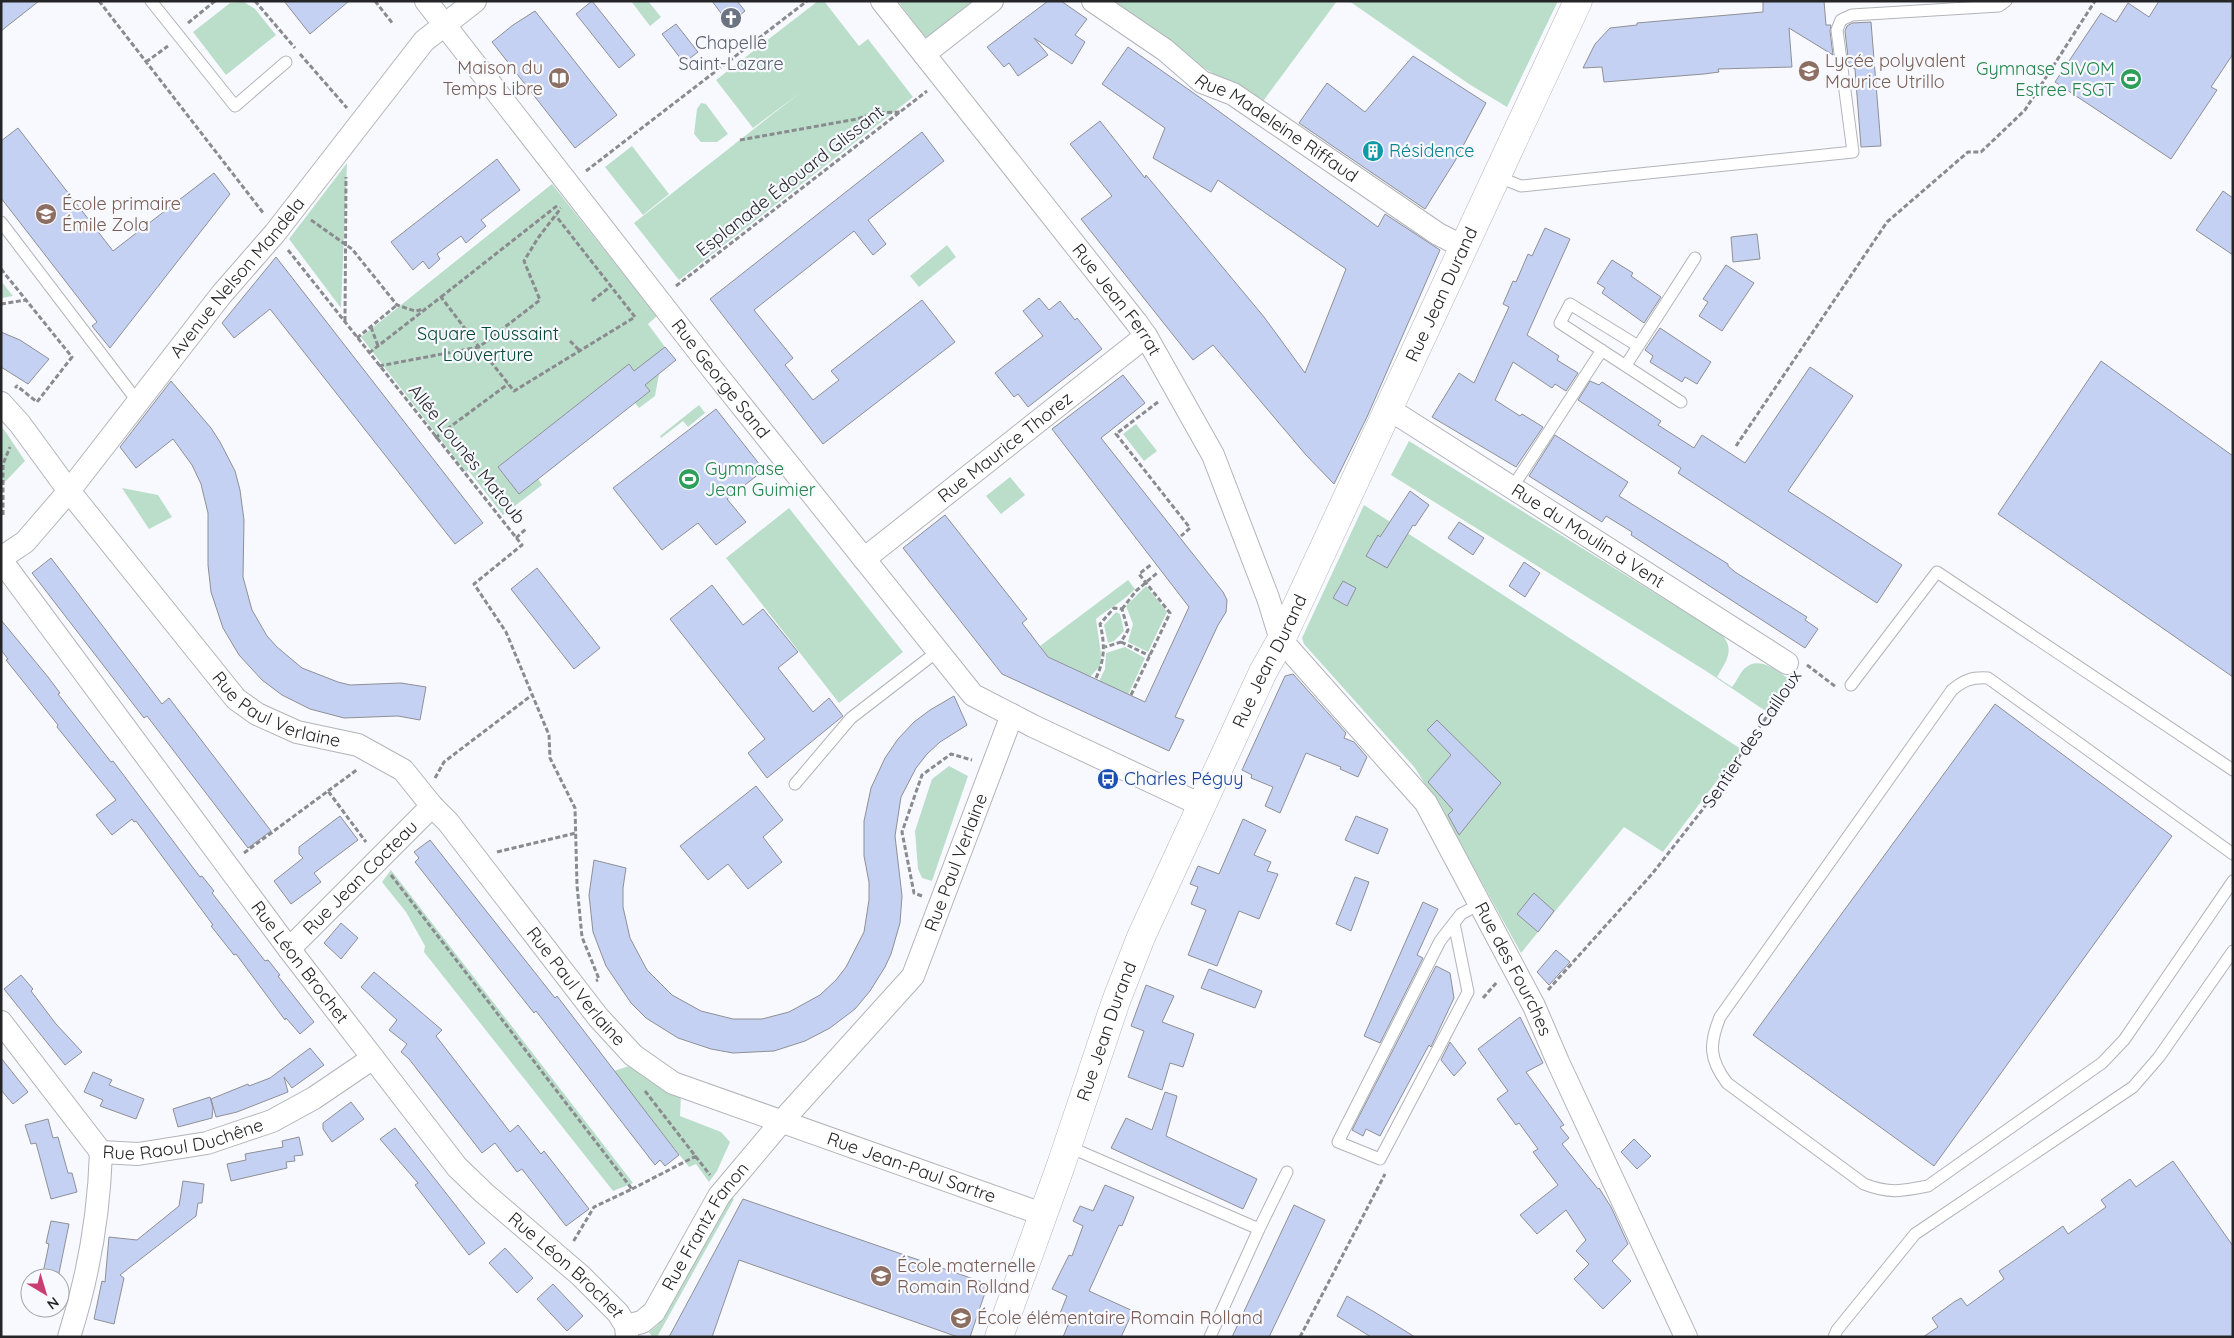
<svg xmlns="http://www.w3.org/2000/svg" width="2234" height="1338" viewBox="0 0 2234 1338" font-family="Quicksand,sans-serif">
<rect width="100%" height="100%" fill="#f7f9fe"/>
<!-- green -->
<path fill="#bbdecb" d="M631,1h17l13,16 -11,9z
M818,1h6l35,45 9,-7 45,58 -234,183 -45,-57 167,-131 -48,36 -37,-48z
M898,1h79l-51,38z
M1098,1h239l-76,103z
M1349,1h209l-51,106 -38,-23z
M244,2l11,7 21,26 -50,40 -33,-43 37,-29z
M701,103l5,1 22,30 -11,8h-16l-7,-8 3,-25z
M632,146l37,48 -26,21 -38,-48z
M347,163l-6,145 -52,-69z
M552,184l105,132 -9,8 17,23 -10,8 11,13 -7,6 -4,22 -16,12 -4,-5 15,-12 -21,-27 -131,103 21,27 19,-15 4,6 -39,30 -35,-45 -2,2 -105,-135z
M947,245l9,12 -37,30 -9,-11z
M1,281l12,15 -12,2z
M699,405l6,8 -17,14 -5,-6 -22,17 -1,-2z
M1136,424l21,27 -13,10 -21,-27z
M3,428l22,33 -24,25v-55z
M1409,441l312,193c15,15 5,28 -4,43l15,10c4,-5 7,-12 11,-17 15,-16 33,0 46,9l-22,33 -61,-41 -315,-196z
M1010,477l15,18 -24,19 -15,-18z
M122,488l36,7 14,22 -23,12z
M1364,505l377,244 -78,103 -39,-25 -103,126 -71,-128 -35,-57 -111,-124 -2,-6z
M789,508l114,144 -64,51 -113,-145z
M1128,580l7,9c-11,12 -27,20 -39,30l5,35 -1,12 -10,11 -42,-20 -8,-11z
M1146,586l21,26 -19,40 -20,-10 5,-18 -7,-18z
M1116,612l4,2 4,17 -10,10 -6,2 -4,-18z
M1125,647l20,11 -17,37 -29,-14 6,-12 1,-16z
M949,766l19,10 -36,105 -10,-3 -4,-9 -3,-38 17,-52z
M391,870l242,313 -20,8 -189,-239 1,-6 -19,-34 -24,-30z
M632,1065l49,31 -1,20 41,16 9,10 -13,29 -8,11 -13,-18 -7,3 -75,-96z
M728,1197l6,2 -77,138h-5l-3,-5 9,-7z"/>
<!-- building -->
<path fill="#c5d1f2" stroke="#8e9095" d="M1,1h38l-38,30z
M284,1h65l-39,33z
M592,1l43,54 -16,13 -43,-54z
M712,1h25l8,10 -16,13z
M1048,1h13l26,18 -12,16 10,7 -13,22 -38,-26 14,17 -30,21 -9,-13 -5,4 -17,-20z
M1763,1h61l2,24h5l-1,6 3,24 -44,-27 3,39 -74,2 1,3 -15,2 -100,8 -2,-15 -19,1 12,-24 15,-16 27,-3v-2l126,-11z
M2159,1h74v53l-22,33 6,3 -46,69 -116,-77 46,-69 15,9 12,-19 21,14z
M535,11l82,104 -42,33 -83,-106 21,-17z
M1871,22l10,124 -20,1 -6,-78 -6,-3 -4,-35 2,-5 5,-3z
M676,24l22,28 -14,11 -22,-29z
M1128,47l74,52 176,128 7,-13 55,36 -73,167 -33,67 -28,-29 -93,-110 -20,15 -112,-141 31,-23 -42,-52 30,-23 45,57 1,-3 118,142 41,56 41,-104 -128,-89 -7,12 -58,-34 12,-30 -63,-44z
M1413,56l73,47 -31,58 -30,48 -126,-86 28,-40 38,29z
M18,128l95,123 101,-78 16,21 -120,154 -18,-22 5,-4 -96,-124v-57z
M922,132l22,29 -76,59 18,24 -13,11 -19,-24 -100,79 39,48 -8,7 28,35 26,-20 -8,-9 91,-71 33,42 -132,102 -113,-145z
M497,159l23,31 -39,30 5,6 -20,17 -5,-7 -24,18 3,5 -11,10 -6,-8 -10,9 -22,-28z
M2223,191l10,7v57l-37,-25z
M1545,228l25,11 -43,96 32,21 -2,4 21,13 -12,18 -11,-7 -3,4 -39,-26 -18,38 25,16 2,-2 21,13 -27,40 -84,-50 27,-44 15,10 35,-76 -6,-3 10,-23 3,1 12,-28 4,2z
M1757,234l3,25 -27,3 -2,-25z
M276,257l207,266 -28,21 -185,-235 -36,29 -12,-15z
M1612,260l21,13 -2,3 30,21 -17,26 -42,-30 3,-5 -8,-5z
M1726,265l28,18 -32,48 -23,-15 9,-14 -5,-3z
M1039,298l10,12 11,-9 15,19 2,-2 25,31 -74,58 -10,-13 -4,3 -19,-24 48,-37 -20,-25z
M1660,328l51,34 -14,22 -12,-7 -3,5 -32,-20 3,-6 -8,-6z
M1,332l19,8 29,19 -21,25 -27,-17z
M665,347l11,13 -31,25 5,6 -131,103 -21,-27 131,-103 5,7z
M2101,361l132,95v221l-235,-163z
M1810,367l43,29 -65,95 114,74 -25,38 -199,-130 3,-5 -103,-68 12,-19 9,4 3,-3 59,39 -3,4 36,23 8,-13 43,28z
M1123,375l22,28 -44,35 122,154 4,8 -1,12 -8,13 -43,92 9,3 -15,31 -167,-77 -99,-126 42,-33 82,104 -5,4 26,34 97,45 44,-95 -137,-178z
M171,381l40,47 9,14 15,29 5,19 4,30 -1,57 9,33 15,26 10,11 25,21 36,14 12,3 51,-2 25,4 -6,33 -22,-4 -54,2 -34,-9 -28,-14 -20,-15 -23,-25 -16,-27 -12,-36 -3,-27v-52l-7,-29 -9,-19 -19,-26 -37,29 -16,-21z
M716,409l48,61 -37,29 19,23 -30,23 -18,-22 -36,27 -49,-62z
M1555,435l73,47 -9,14 109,68v2l7,6 72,45 -2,3 13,9 -13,19 -174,-113 1,-3 -26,-16 -4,6 -73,-46z
M1410,491l19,14 -14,21 -2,-1 -26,43 -21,-12 12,-21 2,2z
M1459,522l25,16 -11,17 -25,-17z
M51,558l111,146 7,-6 102,133 -23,17 -101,-132 -3,2 -112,-145z
M1524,562l16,11 -15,24 -16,-11z
M537,568l63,80 -26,21 -63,-80z
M1343,581l13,7 -9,18 -14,-8z
M712,585l31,40 20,-16 35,43 -20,16 35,44 16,-14 14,18 -76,62 -19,-25 17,-14 -95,-120z
M1,620l47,57 12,16 -2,1 53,68 2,-1 87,116 2,-1 12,15 -2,2 53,68 3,-1 12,15 -2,1 36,46 -14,12 -14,-16 -1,2 -49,-66 -2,1 -23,-29 2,-1 -77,-104 -2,1 -2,-3 -20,16 -16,-20 20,-15 -59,-73 1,-2 -52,-65 2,-1 -7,-9z
M1293,674l53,59 -2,5 10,4 13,15 -9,20 -18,-8 1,-2 -35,-14 -26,60 -15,-7 8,-19 -22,-9 1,-3 -10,-5 43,-94z
M954,696l13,29 -27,17 -13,12 -11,14 -15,29 -6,39 7,60 -2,27 -9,31 -6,13 -15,24 -15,18 -25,19 -25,13 -31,10 -41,2 -22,-4 -33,-11 -32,-20 -15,-15 -25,-37 -13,-34 -4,-37 5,-35 32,8 -3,20v19l7,31 17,32 25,25 29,16 32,8h29l27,-7 31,-17 16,-15 10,-13 18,-35 5,-32v-18l-5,-26v-35l7,-33 14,-30 13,-19 16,-17 16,-12z
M1995,704l177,132 -238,330 -181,-131z
M1437,720l64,63 -42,52 -11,-20 5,-5 -25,-28 23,-27 -24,-25z
M756,786l27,34 -20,17 19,25 -34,27 -20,-25 -20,16 -28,-34z
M340,816l18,24 -44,33 7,9 -30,22 -17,-23 29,-23 -4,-4v-7z
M1356,816l32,13 -10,25 -33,-14z
M1243,819l23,11 -12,25 17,7 -4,9 11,3 -19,45 -20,-8 -22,55 -29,-11 18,-45 -15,-6 7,-17 -8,-3 8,-18 21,8z
M430,840l125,158 2,-2 122,159 -14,11 -5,-6 -5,5 -119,-154 -2,2 -119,-151 4,-4 -5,-6z
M1355,877l14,5 -18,49 -15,-7z
M1534,893l20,18 -16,21 -21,-18z
M1423,902l15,7 -21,46 6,3 -43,85 -16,-7z
M341,923l17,15 -17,21 -17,-16z
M1556,950l14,12 -21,23 -12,-13z
M1436,966l14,7 4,25 -23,49 -2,-2 -49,91 -14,-7 -3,7 -11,-6z
M1209,969l53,22 -7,17 -54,-20z
M374,972l68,58 -6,6 74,96 8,-7 23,29 3,-3 45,58 -23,17 -44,-57 -5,3 -22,-29 -13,10 -73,-94 -8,-7 6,-8 -18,-14 8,-10 -36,-33z
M21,975l12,14 -2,2 25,33 26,28 -17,13 -61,-76z
M1146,985l28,11 -12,26 32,12 -11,33 -13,-4 -8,27 -34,-13 16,-46 -13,-5z
M1520,1017l23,46 -17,9 38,53 -4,2 9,11 -7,6 36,45 1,-1 12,19 17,37 -16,17 19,20 -28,28 -29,-30 15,-15 -13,-13 10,-11 -20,-30 -29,24 -17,-19 38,-30 -25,-33 5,-3 -19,-26 -3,2 -19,-26 11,-8 -30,-42z
M1450,1042l16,21 -12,13 -13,-16z
M310,1048l14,17 -32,23 -8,-11 4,15 -51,20 -21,5 -5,-18 37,-15 1,2 21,-8z
M1,1058l27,34 -15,12 -12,-14z
M93,1072l19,8 -3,5 35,14 -8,20 -36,-13 3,-6 -19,-8z
M1165,1092l12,4 -11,40 91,43 -14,30 -132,-61 15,-30 26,12z
M210,1097l3,11 -1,10 -34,9 -5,-18z
M351,1102l13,17 -32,23 -9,-13v-6z
M48,1119l5,19 5,-1 10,36h4l5,19 -26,7 -15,-56 -5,1 -6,-19z
M395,1128l90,115 -16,12 -54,-70 3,-2 -38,-44z
M299,1137l4,18 -9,1 1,5 -9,1 1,6 -56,13 -4,-17 19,-4 -1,-6 38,-7 -1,-6z
M1634,1139l17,17 -14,13 -16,-17z
M2173,1161l60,85v91h-310l15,-10 -6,-9 22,-16 7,-4 6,8 37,-27 -5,-8 16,-11 48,-34 5,8 38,-27 -5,-7 29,-21 6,8z
M183,1181l21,3 -2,19h-4l-2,13 -76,59 4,3 -10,46 -20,-5 8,-38 3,1 4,-45 28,3 42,-34z
M1105,1185l29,12 -12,29 -3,-1 -30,66 44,20 -12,26h-58l5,-12 -11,-4 10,-25 -15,-7 17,-34 3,1 11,-30 -10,-5 7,-15 13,5z
M743,1199l245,85 -18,53h-12l-219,-77 -27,77h-43z
M1294,1205l31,15 -56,117h-37z
M51,1221l18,3 -11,54h-16l7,-34 -3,-1z
M505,1248l28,30 -16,15 -28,-30z
M553,1284l30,32 -16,15 -30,-32z
M1347,1296l29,17 39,24h-44l-34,-21z"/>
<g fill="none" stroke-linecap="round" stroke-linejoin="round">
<!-- service casing -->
<g stroke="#b2b4b9" stroke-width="13">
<path id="service" d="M151,1l84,105 51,-44
M1496,176l25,10 332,-34 -16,-122 4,-10 11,-5 147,-9 7,-5
M1,222l137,180
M1638,346l-68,-42 -10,19 121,79
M1626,365l69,-107
M1512,488l90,-138
M1851,685l86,-113 296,198
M795,784l56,-66 87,-67
M2233,854l-245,-176c-16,-1 -24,2 -36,12l-232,327c-11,27 -11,42 7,66l137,101c25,10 39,7 64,2l174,-123 22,-23 109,-159
M1454,923l14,69 -88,167 -42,-17 102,-201 21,-27 19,-10
M1067,1146l192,83 28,-57
M1210,1337l49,-108
M1834,1337l3,-7 78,-96 218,-147 26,-30 74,-106"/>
</g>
<!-- minor casing -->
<g stroke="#b2b4b9" stroke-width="24">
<g id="minor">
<path id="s1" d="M426,1l287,369 260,325 60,31 168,79"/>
<path id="s2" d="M882,1l254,321 10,14 67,119 55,143 13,42 145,163 108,203 24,56 128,275"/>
<path id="s3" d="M1093,1l72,49 37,32 31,12 205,140 26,13"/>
<path d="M924,54l68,-53"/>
<path id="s4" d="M1,403l19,21 49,67 167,208 21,15 40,18 61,13 45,25 29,36 16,16 150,195 35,38 40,28 369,131"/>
<path id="s5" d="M1389,409l398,254"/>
<path id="s6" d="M1,558l24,-16 44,-51 152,-196 54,-62 149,-192 51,-40"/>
<path id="s7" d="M864,559l282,-223"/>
<path id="s8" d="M1,560l288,389 168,218 27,26 96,82 38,38 8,13 1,11"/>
<path id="s9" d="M289,949l143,-143"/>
<path d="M1,1022l100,130"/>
<path id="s10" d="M626,1326l16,-4 12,-10 65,-116 64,-76 130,-144 99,-261"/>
<path id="s11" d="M69,1337c19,-59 30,-123 32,-185l37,2 69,-11 65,-22 42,-23 59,-40"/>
</g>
</g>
<!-- tertiary casing -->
<g stroke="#b2b4b9" stroke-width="29">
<g id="tertiary">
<path id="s12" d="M999,1337l62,-172 55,-164 25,-64 122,-265 18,-32 297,-639"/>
</g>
</g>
<!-- path -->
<path stroke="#8a8b8e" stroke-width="3" stroke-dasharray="5 2.5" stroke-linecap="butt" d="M99,1l165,213
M255,1l40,47
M375,1l18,23
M188,23l27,-22
M300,54l47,54
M146,62l22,-16
M740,140l117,-21 17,-6 27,-1
M586,171l221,-170
M311,220l41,29 45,56 18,6 10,-2
M288,250l234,295 -48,39 32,48 43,103 1,23 25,50 2,77 5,52 17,42 -3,2
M1,269l71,88 -35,45 -20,-16 -2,2
M676,286l251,-195
M441,297l117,-92
M592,301l19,-15
M1,304l25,-4
M345,321l1,-144
M371,327l7,19
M357,338l40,-33
M570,341l10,10
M369,353l72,-56 38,50 61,-47 -16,-39 14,-23 23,-30
M379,366l100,-19 35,44 121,-74 -79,-101
M1158,402l-42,32 74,94 -9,8
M435,438l73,-54
M1736,446l151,-224 81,-70h13l44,-42 70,-109
M3,515v-51l7,-17
M516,538l10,-9
M1122,609l14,-18 21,-18
M1121,642l29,14
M1807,665l29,22
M1096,678c9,-19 9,-34 4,-54l14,-16 8,1 6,21 -7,12 -16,5
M1131,695l39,-82 -31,-39 13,-10
M435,778l9,-16 88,-67
M328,791l30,-22
M497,852l79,-19
M244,853l84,-62 38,51
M391,875l241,314 -38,18 -21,35
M922,896l-8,-3 -12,-61 20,-57 29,-21 21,6
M1548,990l104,-116 51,-65 87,-126
M1483,998l14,-16
M645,1091l65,84
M632,1189l64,-33
M1300,1337l85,-163"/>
<!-- service -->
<use href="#service" stroke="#fff" stroke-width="11"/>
<!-- minor -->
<use href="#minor" stroke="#fff" stroke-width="22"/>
<!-- tertiary -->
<use href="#tertiary" stroke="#fff" stroke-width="28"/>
</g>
<!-- icons -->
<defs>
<g id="church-disc" transform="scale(1.125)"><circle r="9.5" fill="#6b7280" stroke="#f7f9fe"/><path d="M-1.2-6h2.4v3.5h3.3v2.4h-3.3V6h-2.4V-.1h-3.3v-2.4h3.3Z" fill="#fff"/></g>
<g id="school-disc" transform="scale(1.125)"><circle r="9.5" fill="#8d6e63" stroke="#f7f9fe"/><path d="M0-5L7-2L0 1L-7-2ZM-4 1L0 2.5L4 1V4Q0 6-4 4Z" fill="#fff"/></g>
<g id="library-disc" transform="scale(1.125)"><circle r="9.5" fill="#8d6e63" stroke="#f7f9fe"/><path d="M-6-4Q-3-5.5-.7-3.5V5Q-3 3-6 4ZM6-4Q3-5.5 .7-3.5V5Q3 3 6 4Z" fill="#fff"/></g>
<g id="stadium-disc" transform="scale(1.125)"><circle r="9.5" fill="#2e9e5b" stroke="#f7f9fe"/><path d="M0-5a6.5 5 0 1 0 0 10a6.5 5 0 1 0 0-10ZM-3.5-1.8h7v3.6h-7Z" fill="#fff"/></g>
<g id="building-disc" transform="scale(1.125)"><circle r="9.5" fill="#0f9aa8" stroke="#f7f9fe"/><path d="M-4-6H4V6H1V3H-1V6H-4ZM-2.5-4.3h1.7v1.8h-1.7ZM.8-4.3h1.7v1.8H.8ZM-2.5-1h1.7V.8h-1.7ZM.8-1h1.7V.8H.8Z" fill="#fff"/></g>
<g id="bus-disc" transform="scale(1.125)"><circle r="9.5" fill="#1a4fb4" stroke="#f7f9fe"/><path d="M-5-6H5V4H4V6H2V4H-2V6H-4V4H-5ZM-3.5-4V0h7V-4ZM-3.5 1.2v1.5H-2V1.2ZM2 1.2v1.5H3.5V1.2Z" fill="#fff"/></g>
</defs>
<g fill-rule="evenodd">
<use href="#church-disc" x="731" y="18"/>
<use href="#school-disc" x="1809" y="71"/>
<use href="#library-disc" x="559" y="78"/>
<use href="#stadium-disc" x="2131" y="79"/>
<use href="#building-disc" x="1373" y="151"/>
<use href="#school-disc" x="46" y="214"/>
<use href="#stadium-disc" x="689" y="479"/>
<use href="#bus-disc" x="1108" y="779"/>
<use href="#school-disc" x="881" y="1276"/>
<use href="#school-disc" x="961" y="1318"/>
</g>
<g text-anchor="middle" stroke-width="4.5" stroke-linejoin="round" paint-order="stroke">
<!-- worship labels -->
<g font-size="18" fill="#5b616d" stroke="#f7f9fe">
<text x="731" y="49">Chapelle<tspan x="731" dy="21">Saint-Lazare</tspan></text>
</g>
<!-- education labels -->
<g font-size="18" fill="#785e54" stroke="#f7f9fe" text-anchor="start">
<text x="1825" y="67">Lycée polyvalent<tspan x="1825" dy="21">Maurice Utrillo</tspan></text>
<text x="543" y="74" text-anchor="end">Maison du<tspan x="543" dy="21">Temps Libre</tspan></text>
<text x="62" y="210">École primaire<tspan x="62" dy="21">Émile Zola</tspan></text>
<text x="897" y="1272">École maternelle<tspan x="897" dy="21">Romain Rolland</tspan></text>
<text x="977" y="1324">École élémentaire Romain Rolland</text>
</g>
<!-- leisure labels -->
<g font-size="18" fill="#27864d" stroke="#f7f9fe" text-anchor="end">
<text x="2115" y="75">Gymnase SIVOM<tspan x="2115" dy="21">Estree FSGT</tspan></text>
<text x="705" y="475" text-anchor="start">Gymnase<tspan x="705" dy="21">Jean Guimier</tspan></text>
</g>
<!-- street labels -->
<g font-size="18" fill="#252527" stroke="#f7f9fe">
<text dy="6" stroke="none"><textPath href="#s3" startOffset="224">Rue Madeleine Riffaud</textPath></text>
<text transform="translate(790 181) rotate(-38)" y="6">Esplanade Édouard Glissant</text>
<text dy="6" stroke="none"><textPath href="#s6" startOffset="368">Avenue Nelson Mandela</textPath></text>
<text dy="6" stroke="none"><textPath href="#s12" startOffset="1134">Rue Jean Durand</textPath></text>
<text dy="6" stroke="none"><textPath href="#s2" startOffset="380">Rue Jean Ferrat</textPath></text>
<text dy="6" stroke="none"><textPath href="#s1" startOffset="479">Rue George Sand</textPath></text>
<text dy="6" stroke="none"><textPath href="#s7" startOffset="180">Rue Maurice Thorez</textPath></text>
<text transform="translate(467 454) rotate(51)" y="6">Allée Lounès Matoub</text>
<text dy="6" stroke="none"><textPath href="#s5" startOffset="236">Rue du Moulin à Vent</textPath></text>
<text dy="6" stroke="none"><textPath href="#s12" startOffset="729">Rue Jean Durand</textPath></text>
<text dy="6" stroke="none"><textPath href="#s4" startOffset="419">Rue Paul Verlaine</textPath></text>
<text transform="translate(1752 739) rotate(-56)" y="6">Sentier des Cailloux</text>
<text dy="6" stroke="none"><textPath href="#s10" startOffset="580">Rue Paul Verlaine</textPath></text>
<text dy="6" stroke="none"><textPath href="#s9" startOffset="101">Rue Jean Cocteau</textPath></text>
<text dy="6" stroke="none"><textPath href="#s8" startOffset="501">Rue Léon Brochet</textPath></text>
<text dy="6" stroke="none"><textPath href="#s2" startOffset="1166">Rue des Fourches</textPath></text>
<text dy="6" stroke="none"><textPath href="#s4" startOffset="839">Rue Paul Verlaine</textPath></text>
<text dy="6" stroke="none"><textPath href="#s12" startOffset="324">Rue Jean Durand</textPath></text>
<text dy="6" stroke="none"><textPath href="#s11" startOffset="272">Rue Raoul Duchêne</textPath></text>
<text dy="6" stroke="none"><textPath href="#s4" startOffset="1230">Rue Jean-Paul Sartre</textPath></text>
<text dy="6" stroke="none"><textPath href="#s10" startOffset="132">Rue Frantz Fanon</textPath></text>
<text dy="6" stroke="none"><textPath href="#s8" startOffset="906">Rue Léon Brochet</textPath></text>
</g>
<!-- culture labels -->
<g font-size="18" fill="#0d838f" stroke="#f7f9fe" text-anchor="start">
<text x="1389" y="157">Résidence</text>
</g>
<!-- park labels -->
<g font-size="18" fill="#03482f" stroke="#f7f9fe">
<text x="488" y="340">Square Toussaint<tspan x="488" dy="21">Louverture</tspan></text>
</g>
<!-- transit labels -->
<g font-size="18" fill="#164399" stroke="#f7f9fe" text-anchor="start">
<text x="1124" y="785">Charles Péguy</text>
</g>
</g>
<!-- border -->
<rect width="2234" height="1338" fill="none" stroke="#252527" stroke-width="5"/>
<!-- north arrow -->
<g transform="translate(45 1293) rotate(142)"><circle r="24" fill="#f7f9fe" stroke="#a3a4a8"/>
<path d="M0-4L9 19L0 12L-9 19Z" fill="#c83d72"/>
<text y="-8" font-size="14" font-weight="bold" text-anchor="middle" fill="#252527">N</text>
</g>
</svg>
